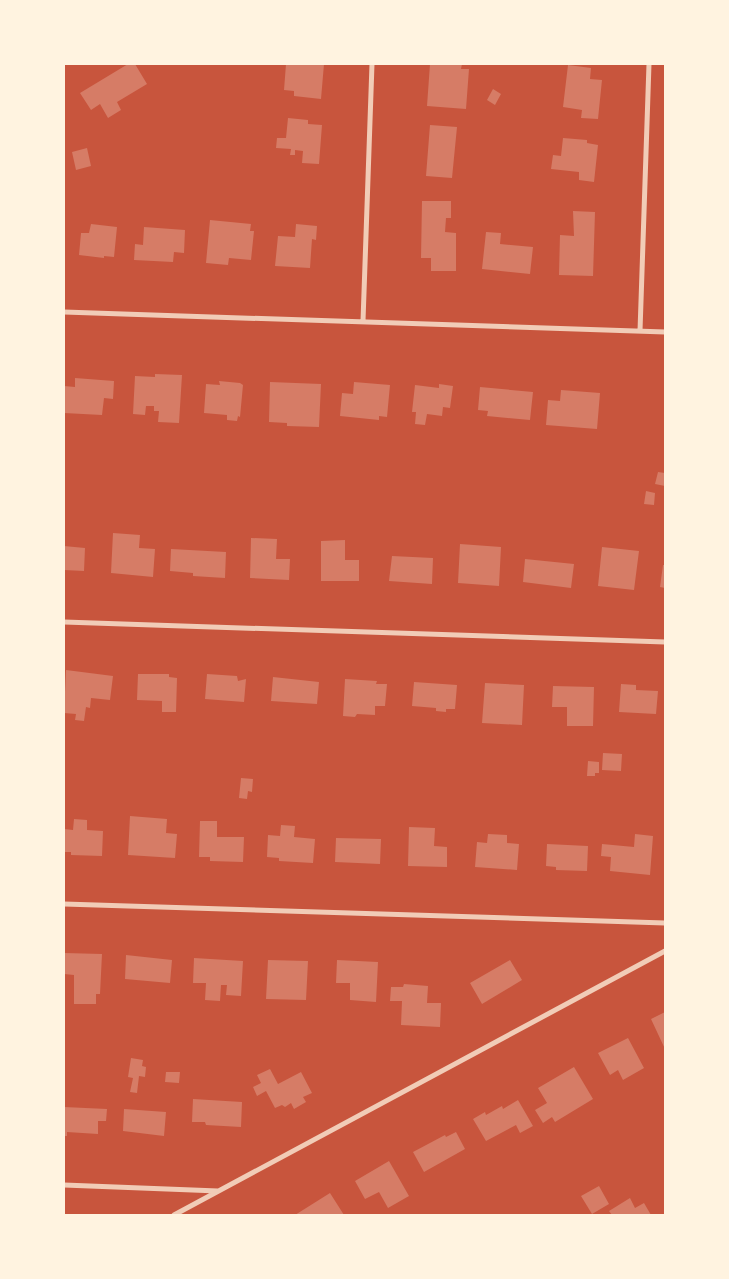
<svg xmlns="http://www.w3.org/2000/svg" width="729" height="1279" viewBox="0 0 729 1279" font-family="'Sofia Sans Condensed',sans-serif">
<rect width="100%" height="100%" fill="#c8553d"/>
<!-- building -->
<path fill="#d67c66" d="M128,64h7l12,20 -30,18 4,8 -13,8 -8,-14 -9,6 -11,-17z
M286,64h38l-3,35 -27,-3v-5l-10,-1z
M430,64h32l-1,5h8l-3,40 -39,-3z
M568,65l23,3 -1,11 12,1 -4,39 -17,-1 1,-8 -19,-3z
M493,89l8,5 -6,11 -8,-5z
M288,118l20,2v4l14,1 -3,39 -17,-1 1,-12 -8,-1v5h-5l1,-6 -15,-1 1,-10h9z
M430,125l27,2 -5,51 -26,-2z
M563,138l24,2v3l11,2 -4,37 -15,-2v-8l-28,-3 2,-14 8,1z
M87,148l4,18 -15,4 -4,-18z
M422,201h29v17h-5l-1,14 11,1v38h-25v-13h-10z
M573,211l22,1 -2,64 -34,-1 1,-40 14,1z
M210,220l41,4 -1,7h4l-3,29 -22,-2 -1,7 -22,-2z
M91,224l26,3 -3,30 -10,-1v2l-25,-3 2,-22h8z
M296,224l21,2 -1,14 -4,-1 -2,29 -35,-2 3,-30 17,1z
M144,227l41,3 -1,23 -10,-1 -1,10 -39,-2 1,-16 8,1z
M486,232l15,1 -1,11 33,3 -3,27 -48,-5z
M155,374l27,1 -3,48 -21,-1 1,-11h-5v-5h-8l-1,9 -12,-1 2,-38 20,1z
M75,378l39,3 -1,18 -9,-1 -2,17 -38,-2v-27l11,1z
M219,381l21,2 3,2 -3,32 -2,-1 -1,5 -10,-1v-5l-23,-2 2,-29 14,1z
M270,382l51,2 -2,43 -32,-1v-3l-18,-1z
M354,382l36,3 -3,32 -8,-1v4l-39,-4 2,-23 11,1z
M439,384l14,2 -3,22 -7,-1 -1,9 -15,-2 -2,11 -10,-1 1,-12h-4l3,-27 24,3z
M480,387l53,5 -3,28 -43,-4 1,-5 -10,-1z
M561,390l39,3 -3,36 -51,-4 2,-25 12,1z
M658,472l7,1v13l-10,-2z
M646,491l9,2 -1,12 -10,-1z
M113,533l27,2 -1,13 16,1 -2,28 -42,-4z
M251,538l26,1 -1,20h14l-1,21 -39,-2z
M345,540v20h14v21h-38v-40z
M460,544l41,3 -2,39 -41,-3z
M64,546l21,2 -1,23 -20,-1z
M602,547l37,4 -5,39 -36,-4z
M171,549l55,3 -1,26 -32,-2v-3l-23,-2z
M392,556l41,2 -1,26 -43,-3z
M525,559l49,5 -3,24 -48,-6z
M663,565h2v23l-5,-1z
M66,670l47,6 -3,24 -19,-2 -1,10 -4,-1 -2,14 -9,-1 1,-6 -12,-1z
M138,674h31v3l8,1 -1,34h-14v-11l-25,-1z
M207,674l30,2 1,5 8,-2 -2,23 -39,-3z
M273,677l46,5 -2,22 -46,-3z
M345,679l32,2 -1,3h11l-2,22h-10v9l-18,-1 -2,3 -12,-1z
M414,682l43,3 -2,24h-9v3l-10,-1v-3l-24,-2z
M485,683l39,2 -2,40 -40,-2z
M621,684l15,1v5l22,1 -2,23 -37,-2z
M553,686l41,1 -1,39h-26v-19h-15z
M603,753l19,1 -1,17 -19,-1z
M588,761l11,1v11h-4v3h-8z
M241,778l12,1 -1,13 -4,-1 -1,8 -8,-1z
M130,816l37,3 -1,14 11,1 -2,24 -47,-3z
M74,819l13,1v10l16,1 -1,25 -31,-1v-3h-7v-23l9,1z
M200,821h17v16h27l-1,25 -33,-1v-4h-11z
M281,825l14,1 -1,11 21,2 -2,24 -34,-2v-3l-12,-1 1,-22 12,1z
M409,827l26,1 -1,18 13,1v20l-39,-1z
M488,834l19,1v8l12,1 -2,26 -42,-3 2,-25 10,1z
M635,834l18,2 -3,39 -40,-4 1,-14 -10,-1 1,-12 32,3z
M336,838l45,1 -1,25 -45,-2z
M547,844l41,2 -1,25 -31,-1v-3l-10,-1z
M64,953l38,1 -2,40h-4v10h-22v-29l-10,-1z
M126,955l46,5 -2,23 -45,-4z
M194,958l49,3 -2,35 -15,-1 1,-10h-6l-1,16 -15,-1 1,-17h-13z
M268,960l40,1 -2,39 -40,-1z
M337,960l41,2 -2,40 -26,-2v-17h-14z
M510,960l12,20 -40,24 -12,-21z
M404,984l24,2 -1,17h14l-1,24 -39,-2 1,-24h-12l1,-14h12z
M665,1012v37l-14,-30z
M628,1038l16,30 -21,12 -5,-10 -8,5 -12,-22z
M131,1058l12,2 -1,6 4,1 -1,10 -6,-1 -2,17 -7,-1 3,-14 -5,-1z
M574,1067l19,32 -38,23 -3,-5 -9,6 -8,-13 12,-7 -9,-15z
M270,1069l8,15 23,-12 11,21 -9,4 3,5 -12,7 -3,-6 -6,4 -3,-2 -7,3 -9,-17 -9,5 -4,-9 8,-4 -4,-8z
M166,1072h14l-1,11 -14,-1z
M193,1099l49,3 -1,25 -35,-2 -1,-3h-13z
M518,1100l15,26 -13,7 -4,-8 -30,16 -13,-22 12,-7 1,3 16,-9 1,3z
M64,1107l43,2 -1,12h-8v13l-31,-2v4h-3z
M124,1109l42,3 -2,24 -41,-5z
M456,1132l9,17 -41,23 -11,-20 32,-17 1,2z
M389,1161l20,35 -21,12 -9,-16 -14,7 -10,-18z
M599,1186l10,18 -17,10 -11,-18z
M330,1193l14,22h-49z
M630,1198l5,10 9,-5 7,12h-39l-3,-4z"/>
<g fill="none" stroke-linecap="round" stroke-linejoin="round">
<!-- minor -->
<path stroke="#f1ccb7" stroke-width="5" d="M64,312l601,20
M363,321l9,-257
M640,331l9,-267
M64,622l601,20
M64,904l601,19
M64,1185l154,6
M174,1215l491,-264"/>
</g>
<!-- border -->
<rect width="729" height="1279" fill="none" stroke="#fff3e0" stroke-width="130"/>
</svg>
